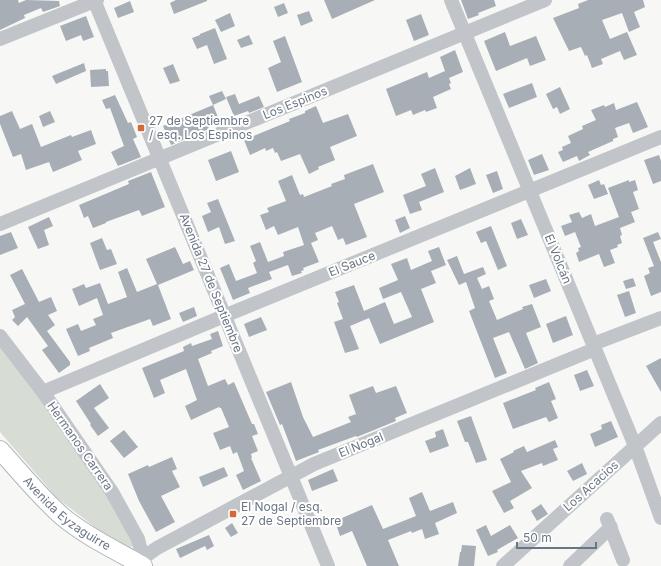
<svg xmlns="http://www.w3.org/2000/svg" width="661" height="566" viewBox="0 0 661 566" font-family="Inter,sans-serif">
<rect width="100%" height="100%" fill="#f7f8f5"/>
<!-- green -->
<path fill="#d7dcd5" d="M0,343l123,172 11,31 -4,1 -26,-13 -47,-36 -57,-66z"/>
<!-- building -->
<path fill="#a8aeb5" d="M0,0h18l1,3 7,-3 35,1h-2l1,5 -17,6 -2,-4 -17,7 1,3 -25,12z
M176,0h31v1l-33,13 -4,-11z
M324,0h51l-43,19z
M461,0h33l2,6 -18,7 1,2 -11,4z
M588,0h55l2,7 -11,5 6,15 -11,5 -7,-19 -20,7 8,19 17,-7 10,23 -13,5 -4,-9 -19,8 2,5 -11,4 -5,-13 -2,1 -4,-9 -12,4 -16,-33 26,-10 -1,-4z
M130,1l4,11 -16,6 -4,-10z
M284,3l4,10 -10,4 -4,-10z
M309,11l4,10 -12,5 -4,-11z
M230,13l5,13 -14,6 -6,-12z
M421,14l8,21 -15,6 -8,-21z
M86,16l8,21 -11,4 -2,-6 -15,6 -6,-15z
M215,28l12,31 -13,5 -7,-19 -10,4 -5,-11 8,-3v-1z
M505,32l5,14 26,-10 10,24 -16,6 -3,-8 -31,13 -12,-30z
M249,35l4,9 -12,4 -4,-8z
M285,36l17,46 -25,10 -9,-24 13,-6 -8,-21z
M455,50l8,22 -14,6 2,5 -2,1 2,5 -18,8 4,11 -11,4 -1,-2 -12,5 -2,-5 -15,6 -10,-27 41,-17 2,6 16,-7 -5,-14z
M84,63l2,8 -30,13 -4,-8z
M173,64l7,17 -10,3 -7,-16z
M106,69v2h2l1,15 -18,1 -1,-17z
M532,83l5,14 -28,11 -6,-14z
M560,87l10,22 -10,5 -3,-7 -4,2 -7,-15z
M222,91l4,8 -13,6 -4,-9z
M235,94l4,10 20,-8 5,11 -15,6 -1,-2 -14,5 -8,-19z
M115,95l13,28 3,-1 6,15 -4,2 8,18 -23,9 -7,-14 13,-6 -14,-38 -4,1 -4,-9z
M637,102l11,25 -15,6 -4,-10 -14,5 3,9 -5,2v2l-25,11 2,3 -11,6 -2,-5 -14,6 -5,-10 5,-2 -1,-3 9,-4 -3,-7 15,-7 -1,-3 14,-6 -5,-10 13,-5 1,2 9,-4 2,7z
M213,105l7,17 -12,4 1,3 -38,16 -8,-19z
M316,106l7,17 25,-9 9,22 -27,11 5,13 -17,7 1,2 -10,5 -9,-20 -19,7 -4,-9 -2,1 -2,-5 -7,3 -1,-3 -15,7 -6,-15 46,-19 -1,-2 16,-6v-2z
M12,111l8,18 12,-5 9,23 30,-12 1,2 19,-7 5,14 -18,7 4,9 -29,12 -4,-10 -23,8 -5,-16 -8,3 -13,-33v-8z
M50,111l5,11 -12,5 -4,-11z
M231,151l8,21 -23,9 -8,-21z
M542,154l7,16 -15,5 -6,-15z
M659,155l2,6v20l-8,3 -9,-24z
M373,164l11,28 -30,12 13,33 -21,8 -3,-7 -5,2 -6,-14 -17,7 3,7 -7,3 8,19 -16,6 1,2 -3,1 1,2 -10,3 -4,-11 -19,7 3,7 -24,9 2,5 -17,7 -13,-32 9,-4 7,17 21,-8 -4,-10 3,-2 -6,-15 10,-4 8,20 16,-6 -1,-4 21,-7 -6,-18 -20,8 -4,-9 -8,4 -6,-15 9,-3 -2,-4 19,-7 -8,-20 14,-6 8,20 3,-1 1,3 28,-11 -1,-2 14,-5 -1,-4z
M435,168l9,24 -25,10 3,8 -12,4 -7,-19 23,-9 -5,-12z
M470,168l6,16 -16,6 -5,-14z
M497,171l6,18 -10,4 -7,-18z
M151,172l14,35 -23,9 -3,-6 -33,12v1l-13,5 -5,-12 -4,2 -5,-13 50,-21 -1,-3z
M599,180l2,5 3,-1 4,10 -14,5 -6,-14z
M629,180v2l6,-2 3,10 -5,2 6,17 -8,3 4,10 -15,6 2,7 -2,1 2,7 -5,2 1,2 -8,3 5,13 -11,4 -5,-13 -20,8 -3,-9 3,-2 -1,-3 3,-1 -6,-15 -10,4 -4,-10 11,-4 -3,-7 10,-3 3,6 9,-4 4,12 24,-9 -11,-29z
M218,199l17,42 -10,3 -6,-17 -11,5 -6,-16 9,-4 -4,-9z
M405,216l5,12 -10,5 -5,-13z
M49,217l4,9 -9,4 5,15 -11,4 -10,-22z
M521,219l7,16 -11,4 -6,-16z
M491,226l16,40 -9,4 -12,-29 -5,2 -5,-11z
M11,232l7,16 -18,7v-19z
M658,232l3,7 -8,3 8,20v30l-10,4 -7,-20 6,-3 -2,-5 6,-2 -11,-28z
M102,238l5,12 4,-1 6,15 -17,6 -10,-27z
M175,247l8,17 7,-3 4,9 -36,15 13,34 -18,7 -3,-7 -39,14 2,5 -24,10 1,3 -12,5 -12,-27 12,-5 3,7 15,-6 -3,-6 10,-4 -6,-17 -18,8 -7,-17 12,-5 2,4 14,-5 8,21 19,-7 -9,-25 9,-4 10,24 20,-8 -11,-25z
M439,247l7,18 -15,6 5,12 -15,6 13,33 -54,22 -11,-26 -19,8 9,23 -14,4 -11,-31 9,-3 -6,-16 2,-1 -4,-10 19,-7 10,26 21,-9 9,22 18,-7 -11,-25 -18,7 -4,-11 19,-8 -7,-16 16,-6 4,12 21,-9 -4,-10z
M457,256l7,18 19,-7 3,7 -9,4 5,11 7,-3 5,13 -5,2 8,19 26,-11 -1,-2 10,-3 9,23 -15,6 12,30 -13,6 -16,-37 -16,6 14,35 -12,5 -26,-67 6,-3 -9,-26 -7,3 -12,-25z
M22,269l17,33 12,-5 6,14 -9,4 7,10 -8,6 23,31v3l-11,8 -17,-23 6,-4 -21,-29 -9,9 -6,-6 3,-3 -3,-7 13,-6 -15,-29z
M633,278l3,8 -10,3 -3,-8z
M546,279l5,12 -17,7 -5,-13z
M629,291l7,22 -11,4 -8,-22z
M194,307l3,9 -14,6 -4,-9z
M566,316l7,19 -20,8 -7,-19z
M261,317l6,13 -18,7 -5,-13z
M218,331l5,15 -12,5 1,2 -14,6 10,27 17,-7 3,6 6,-3 18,42h2l4,10 -6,2 6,15 -7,3 1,4h-1l10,23 -18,9 -7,-15 8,-4 -7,-19 -4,2 -3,-8 -10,4 -7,-17 16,-6 -8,-19h-1l-1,-1 -28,13 -6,-14 12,-6 -11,-31 -26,11 5,13 -11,5 -12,-30 42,-17 -1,-4 8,-4 1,3 20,-7 -2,-5z
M661,358v34l-15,-26z
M587,370l7,16 -14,5 -6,-16z
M291,382l12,35 10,20 38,-15 -3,-5 8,-3 -7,-19 24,-9 3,7 20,-7 11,27 -12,5 1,3 -39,16 -1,-1 -38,14 1,2 -23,9 -14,-37 -2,1 -14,-33z
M549,382l7,17 -5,2 7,17 -9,4 -3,-5 -33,12 -10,-26 33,-13 -1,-2z
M100,384l9,14 -15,10 15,20 -11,8 -8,-11 1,-1 -15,-23z
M471,416l16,44 -11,3 -8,-21h-3l-8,-21z
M611,421l7,16 -23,10 -5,-13 12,-5 -1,-4z
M443,429l6,17 -19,7 -5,-12 11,-4 -1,-5z
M124,430l14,17 -14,11 -14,-17z
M555,440l3,7 -5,2 5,11 -15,6 -1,-3 -21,8 11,17 -22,13 4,7 -10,5 -12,-22 19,-9 -11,-23 14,-7 -1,-1 11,-5 3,6z
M172,457l5,12 -5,2 8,16 -19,9 14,26 -19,10 -17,-31 -11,-27 20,-9 1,2z
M582,463l5,11 -14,7 -6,-10z
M224,467l4,9 -25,11 -4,-10z
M333,469l5,12 -26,10 -4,-11z
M422,492l8,19 23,-9 4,11 -22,10 4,11 -14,5 -3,-10 -10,4 -1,-2 -23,9 11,26h-32l-15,-35 -12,5 -5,-15 37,-16 11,24 33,-13 -7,-18z
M541,504l7,10 -11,7 -6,-10z
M232,523l6,10 -7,4 -6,-9z
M486,525l5,11 19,-11 8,13 -21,12 1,2 -10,4 -12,-26z
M209,535l5,11 -7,4 -2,-4 -25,12 -4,-9z
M462,545l14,1 -2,20h-16l2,-14h1z"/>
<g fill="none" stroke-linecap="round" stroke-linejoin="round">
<!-- major casing -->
<g stroke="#b2b6bb" stroke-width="20">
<g id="major">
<path id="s1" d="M0,450c20,22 40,47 63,67 24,20 53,33 80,49"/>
</g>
</g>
<!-- minor -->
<path stroke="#c1c4c8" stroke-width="14" d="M94,0l234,566
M451,0l184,446 26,72
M0,39l97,-39
M0,224l545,-224
M0,336l43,56 69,100 26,47 3,11 -1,14
M593,344l68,-26
M43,392l181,-76 437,-179
M607,519l16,41
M140,564l7,-9 10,-7 157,-84 281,-115
M503,566l158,-143
M570,566l41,-39"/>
<!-- major -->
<use href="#major" stroke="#fff" stroke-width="18"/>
</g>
<!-- markers -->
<g fill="#d46a39" stroke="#fff" stroke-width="1.5">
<rect x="137" y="124" width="8" height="8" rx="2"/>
<rect x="229" y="510" width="8" height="8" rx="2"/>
</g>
<g text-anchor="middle" stroke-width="4" stroke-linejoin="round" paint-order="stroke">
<!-- street labels -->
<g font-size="12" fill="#697684" stroke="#fff">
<text transform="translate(295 103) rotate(-22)" y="4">Los Espinos</text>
<text transform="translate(558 259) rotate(68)" y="4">El Volcán</text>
<text transform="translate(352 264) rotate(-22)" y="4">El Sauce</text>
<text transform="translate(211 283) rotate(68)" y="4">Avenida 27 de Septiembre</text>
<text transform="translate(361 445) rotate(-22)" y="4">El Nogal</text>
<text transform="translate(80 446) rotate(55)" y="4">Hermanos Carrera</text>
<text transform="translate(591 486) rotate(-42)" y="4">Los Acacios</text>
<text dy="4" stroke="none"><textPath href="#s1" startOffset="93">Avenida Eyzaguirre</textPath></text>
</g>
<!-- poi labels -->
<g font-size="12" fill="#697684" stroke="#fff" text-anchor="start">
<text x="149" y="125">27 de Septiembre<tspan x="149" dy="14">/ esq. Los Espinos</tspan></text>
<text x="241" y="511">El Nogal / esq.<tspan x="241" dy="14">27 de Septiembre</tspan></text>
</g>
</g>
<!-- scale -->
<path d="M517 542v6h79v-6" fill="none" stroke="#697684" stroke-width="2"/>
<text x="523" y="542" font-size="12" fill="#697684" stroke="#ffffff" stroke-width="3" paint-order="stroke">50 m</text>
</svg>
